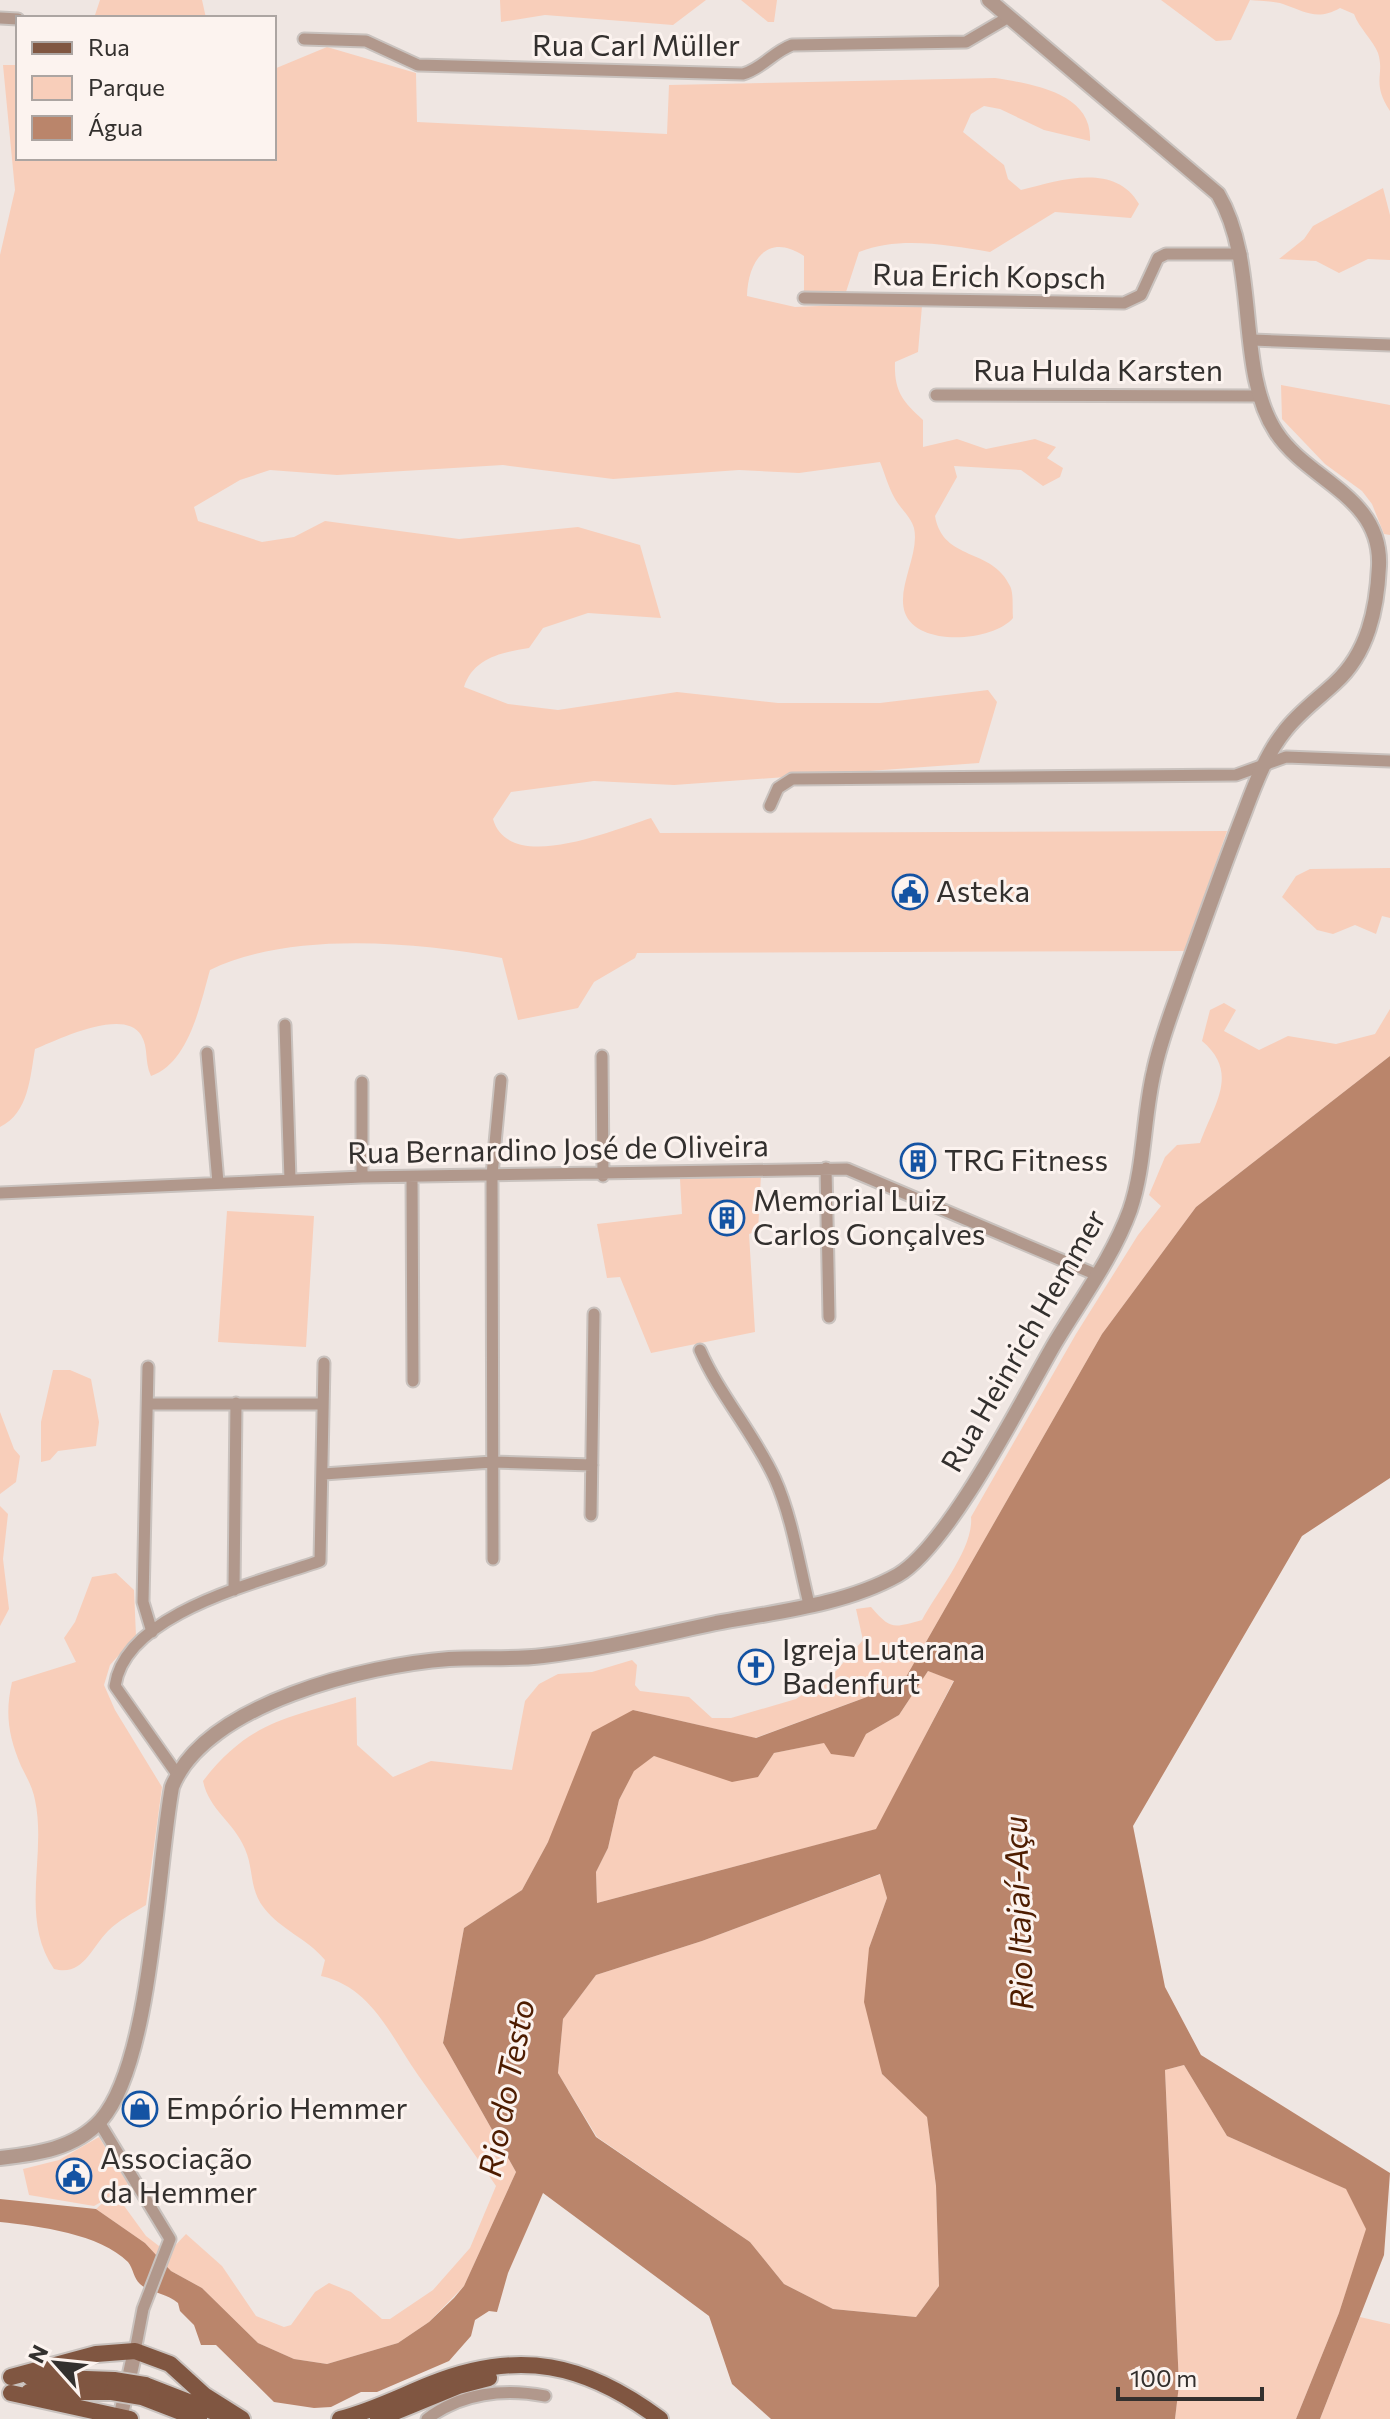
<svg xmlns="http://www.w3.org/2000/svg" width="1390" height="2419" viewBox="0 0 1390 2419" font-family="Commissioner,sans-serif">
<rect width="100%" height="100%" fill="#efe6e2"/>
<!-- green -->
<path fill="#f8ceba" d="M100,0h102l4,18h-112z
M500,0h206l-33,25 -128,-10 -44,7z
M741,0h36l-3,22h-6z
M1161,0h229v111c-19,-29 -5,-36 -12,-58 -5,-13 -19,-25 -24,-39l-14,-6c-23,13 -34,4 -57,-4 -10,-3 -22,-3 -33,-4l-19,40 -15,1z
M327,47l89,26 1,49 250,12 2,-49 326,-7c37,6 98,15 95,63l-46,-11 -44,-21 -16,-3 -13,8 -8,18 41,33 4,14 13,11c39,-10 94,-28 118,14l-8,14 -76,-6 -65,40c-43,-7 -90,-16 -131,0l-13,40h-42v-36c-36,-24 -56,4 -57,40l48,11 95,-4 32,3 -4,46 -23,10c-1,29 7,39 28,58v27l34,-8 29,10 49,-10 21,8 -9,11 16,10 -3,9 -17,9 -22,-16 -67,-4 3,11 -22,39c8,46 57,31 75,70 4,8 2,22 3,32 -19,23 -95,30 -108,-5 -9,-25 15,-59 9,-85 -3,-11 -15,-21 -20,-31 -6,-11 -9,-23 -14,-35l-81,11 -60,-3 -126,9 -110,-14 -166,10 -67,-5 -30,10 -46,27 4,14 64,21 32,-5 31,-16 134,18 119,-12 62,18 21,73 -73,-5 -45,15 -14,20c-27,4 -56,10 -65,39l44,17 50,6 119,-18 101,11h102l108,-13 9,12 -18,61 -305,22 -80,-4 -83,11 -18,27c16,56 120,11 158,-1l9,15 567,-2 -42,120 -548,2 -2,5 -41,24 -16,26 -60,12 -16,-62c-86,-16 -212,-27 -292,12 -10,35 -21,93 -59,106 -7,-15 -2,-28 -10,-41 -17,-28 -84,5 -106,14 -5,28 -6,64 -35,78v-872l15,-65 -12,-125h15v93h256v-89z
M1383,188l7,27v45l-22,-1 -29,14 -23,-12 -37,-2 25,-20 9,-13z
M1281,385l109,20v130l-6,-1 -12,-30 -10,-13 -37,-27 -43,-45z
M1390,868v50l-8,-2 -6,18 -21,-9 -22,9 -16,-4 -35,-33 14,-21 14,-7z
M1224,1003l12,7 -12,21 35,19 29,-14 48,8 39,-10 15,-25v47l-194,151 -94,127 -200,350 -147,54 -122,-28 -85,132 -26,48 -58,38 -21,115 73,129 -52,114 -35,36 -31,21 -71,21 -33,-5 -36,-16 -56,-55 -31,-17 -26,-28 -49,-34 12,-11 -14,8 -65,-11 -6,-26 36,-9 40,-23 29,47 -20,14 14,5 24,33 22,17 18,-19 36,32 34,50 28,11 7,-2 24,-33 14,-9 22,9 31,27h8l43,-29 37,-42 26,-62c-25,-38 -52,-74 -78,-111 -27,-38 -46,-88 -97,-99l4,-16c-17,-21 -44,-30 -61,-52 -15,-19 -10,-39 -19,-59 -11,-27 -36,-39 -42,-68 46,-60 85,-63 153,-84l1,48 36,32 38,-16 81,9 13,-69 14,-17 19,-10 34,-2 40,-12 5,5 -2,20 5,6 49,6 23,21h19l65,-19 40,-28 27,-31 -7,-31 15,-2c20,23 22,21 51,13 15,-28 52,-72 49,-103l105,-183 62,-99 23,-29 -12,-11 16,-38 12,-12 23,-2c14,-39 40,-70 2,-102l8,-31z
M761,1175l-3,56 -9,3 6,98 -104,21 -31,-76 -13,1 -10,-54 85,-10 -2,-35z
M227,1211l87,5 -8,131 -88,-5z
M53,1370h17l21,9 8,43 -3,24 -38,5 -8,9 -9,2v-40z
M0,1412l14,37 6,7 -4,26 -16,12z
M0,1506l8,8 -5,45 6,50 -9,17z
M116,1573l18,17 2,46 -26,29 -6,20 11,25 47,77 -16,118c-13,8 -27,15 -38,26 -17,17 -25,46 -54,38 -35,-51 -7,-113 -19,-169 -2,-12 -9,-24 -14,-34 -13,-31 -16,-53 -9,-84l64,-20 -12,-24 11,-16 17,-45z
M928,1671l26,9 -77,149 -280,74 -1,-31 12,-24 11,-48 15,-30 20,-14 104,21 16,-24 92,-19 33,-19z
M881,1874l6,24 -18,50 13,126 45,42 9,70 3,100 -23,31 -83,-8 -49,-25 -34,-42 -153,-105 -39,-64 5,-54 33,-44 106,-34z
M1184,2065l43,71 120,53 20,40 -28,84 -43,106h-121l4,-34 -14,-315z
M1360,2317l30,7v95h-70z"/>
<!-- water -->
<path fill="#ba856b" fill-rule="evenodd" d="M1390,1056v422l-88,58 -169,290 32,161 36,68 189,118 -6,82 -64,164h-24l43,-106 27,-84 -20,-40 -119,-53 -43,-71 -19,5 14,315 -4,34h-404l-39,-35 -23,-68 -166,-123 -35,80 -11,39 -8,-1 -14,9 -4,16 -22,25 -72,31h-16l-30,15 -17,1 -40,-6 -58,-57h-15l-7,-20 -14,-14 -2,-8c-11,-10 -28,-10 -38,-19 -6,-5 -7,-16 -12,-22 -28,-28 -89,-36 -128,-40v-23l96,10 49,34 26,28 31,17 56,55 36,16 33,5 71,-21 31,-21 25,-24 10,-12 52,-114 -73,-129 21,-115 58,-38 26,-48 44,-110 41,-22 123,28 146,-54 200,-350 94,-127zM928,1671l26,10 -78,148 -279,74 -1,-31 12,-24 11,-48 15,-29 20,-15 78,26 26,-5 16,-24 50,-10 7,11 23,3 12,-23 33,-19zM880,1874l7,24 -18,50 -5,54 18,72 45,43 9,69 3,100 -23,31 -83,-8 -49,-25 -34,-42 -154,-105 -38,-64 5,-54 33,-44 106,-34z"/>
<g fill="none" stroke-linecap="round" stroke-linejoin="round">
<!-- minor casing -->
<g stroke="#c9c2be" stroke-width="15">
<path id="minor" d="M0,18l18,1
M304,39l62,2 52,24 325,9c20,-6 30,-22 49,-29l174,-3 41,-24
M804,298l320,5 17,-8 17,-37 8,-4h75
M1252,340l138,5
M936,395l325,1
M770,806l8,-18 14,-9 444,-4 50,-18 104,4
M285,1025l5,155
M207,1053l11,130
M602,1056l1,120
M826,1168l3,149
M362,1177v-95
M412,1177l1,204
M0,1193l362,-16 485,-8 250,106
M700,1350c20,46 54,83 75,129 17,38 24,85 34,125
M148,1367l-5,235 9,30
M149,1404h174
M324,1474l168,-12 100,3
M591,1515l3,-201
M493,1559l-1,-384 9,-95
M234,1590l2,-187
M177,1774l-62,-88c10,-74 146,-104 205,-125l4,-198
M99,2122l71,117 -27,70 -8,42
M427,2419c34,-26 77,-31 118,-23"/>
</g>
<!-- tertiary casing -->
<g stroke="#c9c2be" stroke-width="18">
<path id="tertiary" d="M0,2158c36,-4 75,-9 101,-38 51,-58 56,-252 71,-333 33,-84 196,-122 277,-128 31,-2 63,1 94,-3 59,-7 116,-21 173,-33 59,-11 129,-18 182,-48 51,-30 124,-175 157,-232 25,-42 58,-86 75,-133 15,-44 13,-93 24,-139 7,-34 21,-67 32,-100 19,-52 37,-104 57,-155 11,-29 22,-60 41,-84 14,-19 34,-33 51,-49 33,-30 42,-74 44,-117 3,-70 -71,-85 -103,-134 -41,-63 -16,-167 -58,-238l-229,-194
M120,2419l15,-68"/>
</g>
<!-- primary casing -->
<g stroke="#c9c2be" stroke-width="20">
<path id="primary" d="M11,2377l85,-23 39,-3 35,13 34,31 38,24
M30,2377l84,3
M145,2385l77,30
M29,2392h83
M11,2393l119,26
M142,2397l57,22
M340,2419c32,-8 61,-23 91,-35 88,-35 154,-21 229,35
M378,2419l80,-33 31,-8"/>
</g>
<!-- minor -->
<use href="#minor" stroke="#b1988c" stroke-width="11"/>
<!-- tertiary -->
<use href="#tertiary" stroke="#b1988c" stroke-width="14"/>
<!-- primary -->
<use href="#primary" stroke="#805641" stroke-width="16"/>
<!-- primary-bridge casing -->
<g stroke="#c9c2be" stroke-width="20" stroke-linecap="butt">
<path id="primary-bridge" d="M114,2380l31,5
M112,2392l30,5"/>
</g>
<!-- primary-bridge -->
<use href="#primary-bridge" stroke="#805641" stroke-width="16"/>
</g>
<!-- icons -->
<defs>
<g id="civic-ring" transform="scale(1.8)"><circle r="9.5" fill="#fcf3ef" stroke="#1453a3" stroke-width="1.5"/><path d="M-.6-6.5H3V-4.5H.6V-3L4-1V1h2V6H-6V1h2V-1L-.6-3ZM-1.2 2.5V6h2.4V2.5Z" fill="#1453a3"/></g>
<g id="building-ring" transform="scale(1.8)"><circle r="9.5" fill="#fcf3ef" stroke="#1453a3" stroke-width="1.5"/><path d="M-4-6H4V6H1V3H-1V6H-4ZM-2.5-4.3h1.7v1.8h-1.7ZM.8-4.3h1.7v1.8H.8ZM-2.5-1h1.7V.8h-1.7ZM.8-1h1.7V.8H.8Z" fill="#1453a3"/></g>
<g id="church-ring" transform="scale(1.8)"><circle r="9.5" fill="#fcf3ef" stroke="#1453a3" stroke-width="1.5"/><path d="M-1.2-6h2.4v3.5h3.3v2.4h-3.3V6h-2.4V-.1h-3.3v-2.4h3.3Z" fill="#1453a3"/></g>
<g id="shop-ring" transform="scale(1.8)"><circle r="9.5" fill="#fcf3ef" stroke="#1453a3" stroke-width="1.5"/><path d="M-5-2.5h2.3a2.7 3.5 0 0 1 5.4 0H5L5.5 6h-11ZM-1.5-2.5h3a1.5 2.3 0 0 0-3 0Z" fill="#1453a3"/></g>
</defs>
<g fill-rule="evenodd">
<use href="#civic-ring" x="910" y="892"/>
<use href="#building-ring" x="918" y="1161"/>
<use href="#building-ring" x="727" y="1218"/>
<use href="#church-ring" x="756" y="1667"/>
<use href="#shop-ring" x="140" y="2109"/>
<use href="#civic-ring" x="74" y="2176"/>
</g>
<g text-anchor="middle" stroke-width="6" stroke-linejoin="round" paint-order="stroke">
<!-- street labels -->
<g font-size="30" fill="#33302e" stroke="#fcf3ef">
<text x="636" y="56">Rua Carl Müller</text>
<text transform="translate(989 277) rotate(1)" y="10">Rua Erich Kopsch</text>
<text x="1098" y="381">Rua Hulda Karsten</text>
<text transform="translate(558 1150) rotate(-1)" y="10">Rua Bernardino José de Oliveira</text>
<text transform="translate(1024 1341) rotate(-60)" y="10">Rua Heinrich Hemmer</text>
</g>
<!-- poi labels -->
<g font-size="30" fill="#33302e" stroke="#fcf3ef" text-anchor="start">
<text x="936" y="902">Asteka</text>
<text x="944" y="1171">TRG Fitness</text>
<text x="753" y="1211">Memorial Luiz<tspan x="753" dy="34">Carlos Gonçalves</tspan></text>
<text x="782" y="1660">Igreja Luterana<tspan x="782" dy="34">Badenfurt</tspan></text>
<text x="166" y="2119">Empório Hemmer</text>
<text x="100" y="2169">Associação<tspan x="100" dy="34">da Hemmer</tspan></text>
</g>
<!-- water labels -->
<g font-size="32" font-style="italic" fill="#4d1c00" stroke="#fcf3ef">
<text transform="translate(1019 1913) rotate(-92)" y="11">Rio Itajaí-Açu</text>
<text transform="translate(507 2088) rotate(-79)" y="11">Rio do Testo</text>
</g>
</g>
<!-- legend -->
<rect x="16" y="16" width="260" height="144" fill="#fcf3ef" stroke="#aca5a2" stroke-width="2"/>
<rect x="32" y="42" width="40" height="12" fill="#805641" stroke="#aca5a2" stroke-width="2"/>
<text x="88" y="56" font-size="24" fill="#33302e">Rua</text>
<rect x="32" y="76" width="40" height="24" fill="#f8ceba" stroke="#aca5a2" stroke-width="2"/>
<text x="88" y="96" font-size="24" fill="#33302e">Parque</text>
<rect x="32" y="116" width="40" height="24" fill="#ba856b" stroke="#aca5a2" stroke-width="2"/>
<text x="88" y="136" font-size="24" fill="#33302e">Água</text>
<!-- north arrow -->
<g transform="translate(56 2363) rotate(297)" stroke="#fcf3ef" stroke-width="6" paint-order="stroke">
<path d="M0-6L14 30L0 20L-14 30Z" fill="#33302e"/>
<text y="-12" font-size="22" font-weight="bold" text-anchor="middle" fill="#33302e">N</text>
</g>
<!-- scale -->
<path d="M1118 2387v12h144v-12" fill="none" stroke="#33302e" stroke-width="4"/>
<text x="1130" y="2387" font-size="24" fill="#33302e" stroke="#fcf3ef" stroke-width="6" paint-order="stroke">100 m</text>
</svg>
